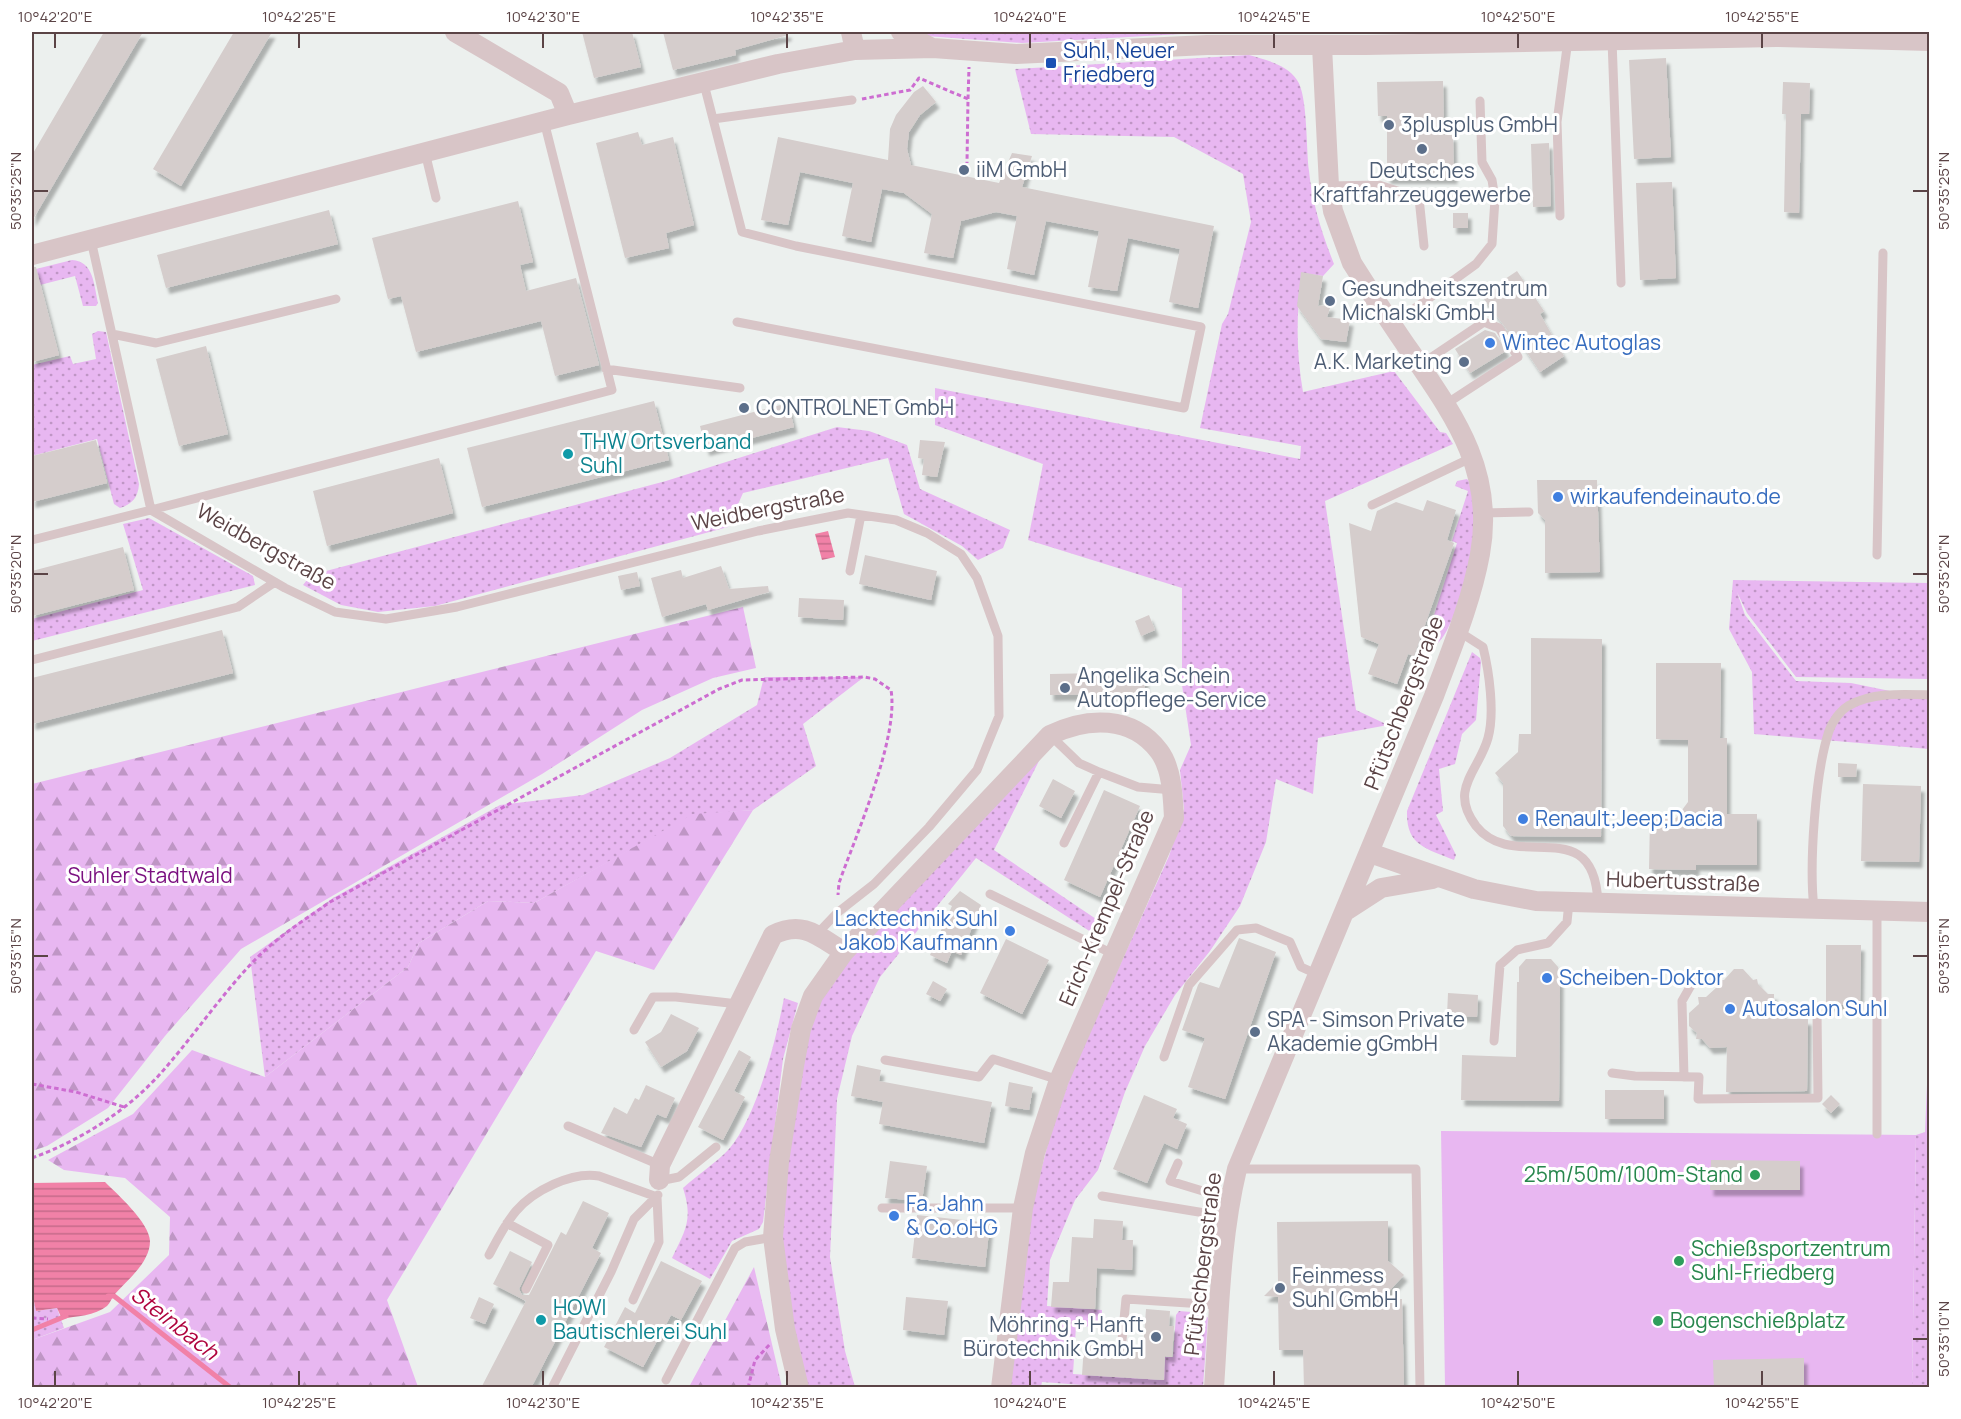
<svg xmlns="http://www.w3.org/2000/svg" width="1961" height="1419" viewBox="0 0 1961 1419" font-family="Manrope,sans-serif">
<defs>
<pattern id="grass-dots" width="8" height="8" patternUnits="userSpaceOnUse" patternTransform="scale(1.5)"><rect width="8" height="8" fill="#e8b7f1"/><path d="M2 2h.1M6 6h.1" fill="none" stroke="#bf96c5" stroke-width="1.8" stroke-linecap="round"/></pattern>
<pattern id="forest-firs" width="22" height="20" patternUnits="userSpaceOnUse" patternTransform="scale(1.5)"><rect width="22" height="20" fill="#e8b7f1"/><path d="M5 1l3.5 6h-7zM16 11l3.5 6h-7z" fill="#bf96c5"/></pattern>
<pattern id="water-rules" width="6" height="5" patternUnits="userSpaceOnUse" patternTransform="scale(1.5)"><rect width="6" height="5" fill="#f181a7"/><path d="M0 2.5h6" fill="none" stroke="#c66b8a"/></pattern>
<filter id="shadow"><feDropShadow dx="3.5" dy="6" stdDeviation="1.5" flood-color="#0004"/></filter>
</defs>
<rect width="100%" height="100%" fill="#ecf0ee"/>
<!-- grass -->
<path fill="url(#grass-dots)" d="M918,32h299l-195,11 -96,-7z
M1249,55c16,5 38,9 48,25 11,15 9,71 12,91 3,31 13,63 25,93l-11,12 -21,-3c-6,40 -6,79 1,119l91,-21 46,61 6,1 7,11 -128,57 31,209 32,15 -70,13 -5,56 -37,-15 -10,63 -26,64 -30,45 -35,44 -30,51 -20,46 -27,78 -23,30 -25,60 -3,46 55,4 -1,17 -25,-1 -3,48 90,6 2,-23h8l3,-42 3,-4 25,2 4,5 -5,69 -80,1 -81,-6 -1,5h-33l25,-186 17,-65 22,-64 97,-216 15,-47 -4,-39 11,-25 -9,-60v-97l-154,-48 15,-76 -108,-39v-37l365,71 1,-13 -101,-18 22,-104 6,-10 23,-92 -8,-48 -69,-37 -143,-3 -16,-65z
M72,260c22,1 22,26 26,43l-2,3h-13l-8,-30 -43,11v-17z
M98,331l8,1 33,152c-1,14 -7,20 -19,24l-6,-4 -17,-65 -65,17v-91l38,-9 3,8 23,-5 -4,-25z
M837,427l32,4 38,14 13,44 90,41 -7,18 -25,12 -16,-14 -58,-32 -16,-56 -145,35 -15,34 -293,79 -57,6 -37,-7 -38,-20 8,-10 355,-94z
M1467,479c23,20 -6,129 -21,153 -6,11 -16,19 -26,27l37,-116 -5,-2 16,-50 -13,-5 2,-5z
M149,518l104,58 2,9 -223,56v-22l111,-29 -20,-66z
M1733,580l196,3v96l-133,-2 -49,-64 -10,-21 8,23 51,66 55,2 78,16v50l-175,-15 -2,-62 -23,-43z
M1472,652l8,6 1,4 -5,58 -14,14 -7,30 -16,5 4,42 -7,4 20,40 -2,5c-28,-12 -48,-14 -47,-49z
M764,677h100l-61,47 13,42 -63,44 -60,5 -159,88 -46,-2 -69,42 -11,24 -143,110 -15,-120 83,-59 167,-93 83,-10 87,-37 87,-53z
M1040,759l-46,91 105,71 -8,11 -115,-74 -96,119 -28,59 -15,63 -7,158 15,94 10,36 -48,1 -11,-49 -16,-105 20,-185 19,-52 36,-47z
M784,998l14,5 -15,56 -20,163 -4,7 -27,12 -22,38 -38,-21c14,-29 21,-39 11,-70 14,-13 33,-25 46,-39 28,-33 47,-109 55,-151z
M1929,1037v350l-17,1 4,-253 9,-3z
M32,1292l4,19 21,-3 7,20 -32,12z"/>
<!-- forest -->
<path fill="url(#forest-firs)" d="M743,607l13,61 -43,10 -71,32 -100,64 -301,175 -76,87 -57,72 -61,38 -15,5v-367z
M753,810l-99,160 -58,-19 -209,349 31,87h-386v-47l78,-28 59,-57 1,-38 -45,-39 -61,-8 -16,-10 85,-46 59,-64 73,27 143,-110 11,-24 69,-42 46,2 159,-89z
M754,1267l28,120h-93z"/>
<!-- park -->
<path fill="#e8b7f1" d="M1441,1131l475,4 -4,252h-467z"/>
<!-- water -->
<path fill="url(#water-rules)" d="M828,531l7,26 -13,3 -7,-26z
M105,1182c12,12 44,40 45,59 0,22 -23,39 -36,54 -2,3 -4,8 -7,11 -12,10 -31,10 -45,13l-5,-11 -21,3 -4,-19v-109z"/>
<g fill="none" stroke-linecap="round" stroke-linejoin="round">
<!-- stream -->
<path stroke="#f181a7" stroke-width="5" d="M108,1296h6l117,92
M32,1330l34,-14"/>
</g>
<!-- building -->
<path fill="#d5cdcc" filter="url(#shadow)" d="M104,32h39l-111,189v-66z
M234,32h38l-91,154 -28,-17z
M582,32h50l9,35 -47,11z
M663,32h125v3l-53,15 1,5 -63,15z
M1666,58l5,99 -37,2 -5,-99z
M1443,81l1,54h9l1,43h-67v-62h-9l-1,-34z
M1783,82l27,1 -1,31h-8l-2,99 -15,-1 2,-98h-4z
M923,86l13,16 -16,13 -11,17 -2,17 4,16 88,18 13,-30 20,3 -10,31 192,39 -16,82 -29,-6 11,-53 -52,-11 -11,53 -29,-4 11,-56 -53,-10 -12,54 -27,-6 10,-53 -21,-4 -35,9 -8,37 -29,-5 8,-39 -28,-21 -22,-4 -11,53 -29,-6 11,-53 -53,-11 -12,53 -27,-5 17,-83 110,23 2,-31 6,-14 18,-23z
M638,132l4,13 31,-8 21,88 -28,8 3,15 -44,10 -29,-115z
M1549,143l2,63 -18,1 -2,-63z
M1672,182l4,96 -36,2 -4,-97z
M518,201l15,61 -13,3 6,26 50,-13 23,87 -44,11 -14,-55 -125,31 -15,-56 -13,3 -16,-61z
M329,210l9,34 -172,44 -9,-33z
M1453,213h15v15h-15z
M32,267h4l23,88 -27,7z
M1517,271l27,40 -4,3 24,42 -24,16 -20,-30 -3,1 -36,-48z
M1301,272l22,4 -5,30 13,-1 -4,12 23,3 -4,22 -25,-3 -24,-33z
M1485,330l10,3 11,18 -36,22 -15,-24z
M206,346l22,88 -49,12 -23,-87z
M654,401l15,59 -187,47 -15,-59z
M788,403l6,24 -88,23 -6,-24z
M96,440l11,43 -75,19v-46z
M920,440l25,2 -8,35 -15,-2 2,-16 -6,-1z
M439,458l14,55 -126,33 -14,-55z
M1537,480h60l3,92 -55,1v-53l-7,-7z
M1427,500l29,10 -9,30 7,3 -40,113 -6,-2 -11,30 -29,-10 11,-30 -18,-7 -12,-114 22,8 6,-20 19,-9 27,9z
M123,547l11,43 -102,26v-45z
M865,555l72,16 -6,29 -72,-16z
M721,566l8,23 39,-3 1,6 -61,18 -2,-6 -44,13 -11,-39 30,-8 2,8z
M637,572l3,14 -19,4 -3,-14z
M799,598l45,2 -1,20 -45,-3z
M1149,615l6,15 -14,6 -6,-15z
M222,630l11,43 -201,51v-46z
M1531,638l71,1 -1,198 -90,-1 -8,-10v-43l-8,-10 23,-21 1,-18h12z
M1656,663h65l-1,75h7v76h30v51h-61v5l-47,-1 1,-51h26l12,-16v-62l-32,-1z
M1098,670h47v24l-95,1v-21l48,-1z
M1838,763l19,1 -1,13h-18z
M1053,779l22,12 -14,27 -22,-12z
M1863,784l58,2 -2,76 -58,-1z
M1104,790l36,16 -40,91 -36,-17z
M960,891l21,14 -20,50 -9,-4 -5,12 -17,-8 22,-49 -4,-2z
M1239,938l37,14 -51,147 -37,-12 17,-49 -23,-8 16,-45 2,-3 19,6z
M1006,939l43,21 -27,54 -42,-21z
M1826,945h35l-1,60h-34z
M1526,959h25l7,8 2,15 -1,119 -98,-1 1,-45 54,2 1,-75h2v-15z
M1734,969h9l10,11 4,-1 1,5 10,10h6v7l8,8 1,10h25l-1,72 -81,1 1,-45 -17,1 -8,-9h-6l1,-6 -8,-7v-13l10,-9 -1,-7h8l11,-10 -1,-7h8z
M933,981l14,8 -7,12 -14,-7z
M1448,993l30,2 -1,22 -30,-2z
M671,1014l28,14 -12,23 -26,16 -16,-25 16,-10z
M739,1050l12,7 -17,34 11,6 -22,43 -25,-13z
M857,1065l24,5 -2,11 113,21 -8,41 -105,-19 4,-22 -32,-6z
M1009,1082l24,5 -4,23 -24,-4z
M646,1085l29,13 -9,20 -9,-4 -16,33 -40,-14 13,-26 13,7 8,-16 4,2z
M1605,1090h59v29h-59z
M1144,1095l33,14 -4,9 14,6 -10,25 -13,-6 -17,40 -34,-14z
M1831,1095l9,9 -9,9 -9,-9z
M1711,1160l89,1v29h-90z
M890,1161l37,5 -5,35 -37,-3z
M583,1201l26,12 -17,35 9,5 -70,135h-50l45,-87 -33,-17 17,-33 22,11 -13,27 3,6h7l32,-63 5,3z
M917,1215l73,8 -5,44 -73,-9z
M1094,1219l29,2 -1,19h11l-1,30 -35,-2 -2,41 -44,-2 2,-25h16l3,-45 21,1z
M1388,1221v40l16,14 -23,25 21,-1 2,89h-100l-1,-38h-24l-1,-53 -14,-1 14,-14 -1,-60z
M661,1261l41,20 -21,39 -10,-5 -28,52 -39,-20 21,-40 10,6z
M479,1297l15,7 -9,20 -15,-6z
M906,1297l42,4 -4,34 -41,-5z
M1146,1309l24,2 -1,15h5l-2,31 -7,-1 -1,24 -82,-5 2,-30 59,4z
M1804,1358v30h-90l-1,-28z"/>
<g fill="none" stroke-linecap="round" stroke-linejoin="round">
<!-- path -->
<path stroke="#cd6dd1" stroke-width="3" stroke-dasharray="4.5 3" stroke-linecap="butt" d="M862,99l48,-9 9,-12 49,21 -1,64
M968,99l1,-32
M32,1084l44,8 48,15
M32,1158c47,-17 94,-46 129,-85 31,-35 58,-75 90,-109 23,-25 52,-43 79,-62l389,-213 23,-9 122,-3 11,2 16,11c8,48 -35,145 -52,193l-1,12
M32,1318l16,1
M748,1388l7,-28 16,-17"/>
<!-- service -->
<path stroke="#d8c5c7" stroke-width="9" d="M1612,40l9,243
M704,84l38,148 54,14 405,81 -17,81 -447,-86
M713,119l139,-19
M425,152l11,46
M1329,186l50,-1 40,13 5,48
M1560,216l-3,-94 11,-82
M91,240l60,270 461,-120 -68,-269
M1392,325l84,-61 16,-20 3,-45 -3,-19 -10,-18 -2,-61
M112,334l44,9 180,-44
M1420,365l64,-43 15,6 19,29 -72,47
M606,369l134,19
M1372,505l101,-48
M1483,513l46,-1
M32,540l119,-30 134,78 50,24 51,7 71,-12 301,-76 90,-18 48,7 31,13 34,21 16,24 21,58 1,80 -22,54 -48,57 -55,57 -37,29 -21,22
M1877,555l6,-302
M850,571l11,-56
M1458,631l25,16c6,24 12,66 5,91 -9,33 -40,51 -12,88 39,49 118,-17 122,77
M32,660l206,-53 37,-25
M1050,735l29,28 20,9
M1064,843l35,-71 39,15 35,3
M990,894l123,60
M1814,909c-5,-44 1,-136 15,-178 3,-9 11,-20 19,-25 24,-14 55,-12 82,-11
M634,1030l19,-33h23l62,7
M1494,1041l6,-76 17,-15 31,-7 19,-21 2,-20
M1164,1057l25,-72 48,-55 19,-2 34,14 11,25 18,8
M885,1060l94,17 14,-18 66,21
M1612,1073l23,3 64,1 -1,22 120,-1 -1,-86
M1684,1077l-2,-76 12,-21
M568,1126l92,39
M1877,1134v-223
M1178,1163l-8,18 36,11 26,1
M1237,1169h179l4,219
M659,1181l20,-4 37,-30
M1102,1196l127,21
M882,1208h141
M507,1223l41,22 -22,44
M489,1255c8,-15 16,-31 27,-44 17,-20 56,-40 83,-35l58,21 2,45 -26,58
M1122,1340l4,-41 93,6
M666,1380l69,-132 10,-6 28,-5
M552,1388l59,-116 23,-53 24,-24"/>
<!-- minor -->
<path stroke="#d8c5c7" stroke-width="20" d="M455,32l104,61 9,22
M851,32l4,18
M901,32l29,15
M32,255l536,-140 210,-51 77,-14 78,-2 83,6 191,-9h159l410,-8 154,4
M1370,853l104,36 62,12 394,11
M1347,910l34,-22 52,-9
M659,1180l1,-15 113,-230c30,-15 45,1 71,17
M799,1388l-14,-59 -12,-92 6,-75 15,-96 7,-37 12,-33 31,-44 206,-217c37,-18 82,-20 109,16 13,17 14,46 15,67l-115,262 -24,73 -12,55 -22,180
M1214,1388c5,-73 6,-148 23,-219l197,-473c17,-46 37,-93 46,-142 15,-82 -25,-137 -68,-200 -21,-30 -41,-61 -60,-91l-19,-52 -4,-25 -7,-140"/>
</g>
<!-- ticks -->
<path fill="none" stroke="#5b4446" stroke-width="2" d="M55,33v15M299,33v15M543,33v15M787,33v15M1030,33v15M1274,33v15M1518,33v15M1762,33v15M33,191h15M1913,191h15M33,574h15M1913,574h15M33,956h15M1913,956h15M1913,1339h15M55,1371v15M299,1371v15M543,1371v15M787,1371v15M1030,1371v15M1274,1371v15M1518,1371v15M1762,1371v15"/>
<!-- markers -->
<rect fill="#1a4fb4" stroke="#fff" stroke-width="2" x="1045" y="57" width="12" height="12" rx="3"/>
<g fill="#5c6f8a" stroke="#fff" stroke-width="2">
<circle cx="1389" cy="125" r="6"/>
<circle cx="1422" cy="149" r="6"/>
<circle cx="964" cy="170" r="6"/>
<circle cx="1330" cy="301" r="6"/>
<circle cx="1464" cy="362" r="6"/>
<circle cx="744" cy="408" r="6"/>
<circle cx="1065" cy="688" r="6"/>
<circle cx="1255" cy="1032" r="6"/>
<circle cx="1280" cy="1288" r="6"/>
<circle cx="1156" cy="1337" r="6"/>
</g>
<g fill="#3f7fe0" stroke="#fff" stroke-width="2">
<circle cx="1490" cy="343" r="6"/>
<circle cx="1558" cy="497" r="6"/>
<circle cx="1523" cy="819" r="6"/>
<circle cx="1010" cy="931" r="6"/>
<circle cx="1547" cy="978" r="6"/>
<circle cx="1730" cy="1009" r="6"/>
<circle cx="894" cy="1216" r="6"/>
</g>
<g fill="#0f9aa8" stroke="#fff" stroke-width="2">
<circle cx="568" cy="454" r="6"/>
<circle cx="541" cy="1320" r="6"/>
</g>
<g fill="#2e9e5b" stroke="#fff" stroke-width="2">
<circle cx="1755" cy="1175" r="6"/>
<circle cx="1679" cy="1261" r="6"/>
<circle cx="1658" cy="1321" r="6"/>
</g>
<g text-anchor="middle" stroke-width="6" stroke-linejoin="round" paint-order="stroke">
<!-- transit labels -->
<g font-size="21" fill="#164399" stroke="#fff" text-anchor="start">
<text x="1063" y="58">Suhl, Neuer<tspan x="1063" dy="24">Friedberg</tspan></text>
</g>
<!-- service labels -->
<g font-size="21" fill="#4e5e75" stroke="#fff" text-anchor="start">
<text x="1401" y="132">3plusplus GmbH</text>
<text x="976" y="177">iiM GmbH</text>
<text x="1422" y="178" text-anchor="middle">Deutsches<tspan x="1422" dy="24">Kraftfahrzeuggewerbe</tspan></text>
<text x="1342" y="296">Gesundheitszentrum<tspan x="1342" dy="24">Michalski GmbH</tspan></text>
<text x="1452" y="369" text-anchor="end">A.K. Marketing</text>
<text x="756" y="415">CONTROLNET GmbH</text>
<text x="1077" y="683">Angelika Schein<tspan x="1077" dy="24">Autopflege-Service</tspan></text>
<text x="1267" y="1027">SPA - Simson Private<tspan x="1267" dy="24">Akademie gGmbH</tspan></text>
<text x="1292" y="1283">Feinmess<tspan x="1292" dy="24">Suhl GmbH</tspan></text>
<text x="1144" y="1332" text-anchor="end">Möhring + Hanft<tspan x="1144" dy="24">Bürotechnik GmbH</tspan></text>
</g>
<!-- shop labels -->
<g font-size="21" fill="#366cbe" stroke="#fff" text-anchor="start">
<text x="1502" y="350">Wintec Autoglas</text>
<text x="1570" y="504">wirkaufendeinauto.de</text>
<text x="1535" y="826">Renault;Jeep;Dacia</text>
<text x="998" y="926" text-anchor="end">Lacktechnik Suhl<tspan x="998" dy="24">Jakob Kaufmann</tspan></text>
<text x="1559" y="985">Scheiben-Doktor</text>
<text x="1742" y="1016">Autosalon Suhl</text>
<text x="906" y="1211">Fa. Jahn<tspan x="906" dy="24">&amp; Co.oHG</tspan></text>
</g>
<!-- culture labels -->
<g font-size="21" fill="#0d838f" stroke="#fff" text-anchor="start">
<text x="580" y="449">THW Ortsverband<tspan x="580" dy="24">Suhl</tspan></text>
<text x="553" y="1315">HOWI<tspan x="553" dy="24">Bautischlerei Suhl</tspan></text>
</g>
<!-- street labels -->
<g font-size="21" fill="#5b4446" stroke="#fff">
<text transform="translate(768 509) rotate(-11)" y="7">Weidbergstraße</text>
<text transform="translate(266 547) rotate(29)" y="7">Weidbergstraße</text>
<text transform="translate(1404 703) rotate(-69)" y="7">Pfütschbergstraße</text>
<text transform="translate(1683 882) rotate(2)" y="7">Hubertusstraße</text>
<text transform="translate(1107 908) rotate(-67)" y="7">Erich-Krempel-Straße</text>
<text transform="translate(1203 1264) rotate(-83)" y="7">Pfütschbergstraße</text>
</g>
<!-- park labels -->
<g font-size="21" fill="#7b1180" stroke="#fff">
<text x="150" y="883">Suhler Stadtwald</text>
</g>
<!-- leisure labels -->
<g font-size="21" fill="#27864d" stroke="#fff" text-anchor="start">
<text x="1743" y="1182" text-anchor="end">25m/50m/100m-Stand</text>
<text x="1691" y="1256">Schießsportzentrum<tspan x="1691" dy="24">Suhl-Friedberg</tspan></text>
<text x="1670" y="1328">Bogenschießplatz</text>
</g>
<!-- water labels -->
<g font-size="22" font-style="italic" fill="#af033e" stroke="#fff">
<text transform="translate(175 1323) rotate(38)" y="8">Steinbach</text>
</g>
</g>
<!-- border -->
<rect width="1961" height="1419" fill="none" stroke="#ffffff" stroke-width="66"/>
<rect x="33" y="33" width="1895" height="1353" fill="none" stroke="#5b4446" stroke-width="2"/>
<g font-size="15" text-anchor="middle" fill="#5b4446">
<text x="55" y="22">10°42'20"E</text>
<text x="299" y="22">10°42'25"E</text>
<text x="543" y="22">10°42'30"E</text>
<text x="787" y="22">10°42'35"E</text>
<text x="1030" y="22">10°42'40"E</text>
<text x="1274" y="22">10°42'45"E</text>
<text x="1518" y="22">10°42'50"E</text>
<text x="1762" y="22">10°42'55"E</text>
<text transform="translate(16 191) rotate(-90)" y="5">50°35'25"N</text>
<text transform="translate(1944 191) rotate(-90)" y="5">50°35'25"N</text>
<text transform="translate(16 574) rotate(-90)" y="5">50°35'20"N</text>
<text transform="translate(1944 574) rotate(-90)" y="5">50°35'20"N</text>
<text transform="translate(16 956) rotate(-90)" y="5">50°35'15"N</text>
<text transform="translate(1944 956) rotate(-90)" y="5">50°35'15"N</text>
<text transform="translate(1944 1339) rotate(-90)" y="5">50°35'10"N</text>
<text x="55" y="1408">10°42'20"E</text>
<text x="299" y="1408">10°42'25"E</text>
<text x="543" y="1408">10°42'30"E</text>
<text x="787" y="1408">10°42'35"E</text>
<text x="1030" y="1408">10°42'40"E</text>
<text x="1274" y="1408">10°42'45"E</text>
<text x="1518" y="1408">10°42'50"E</text>
<text x="1762" y="1408">10°42'55"E</text>
</g>
</svg>
